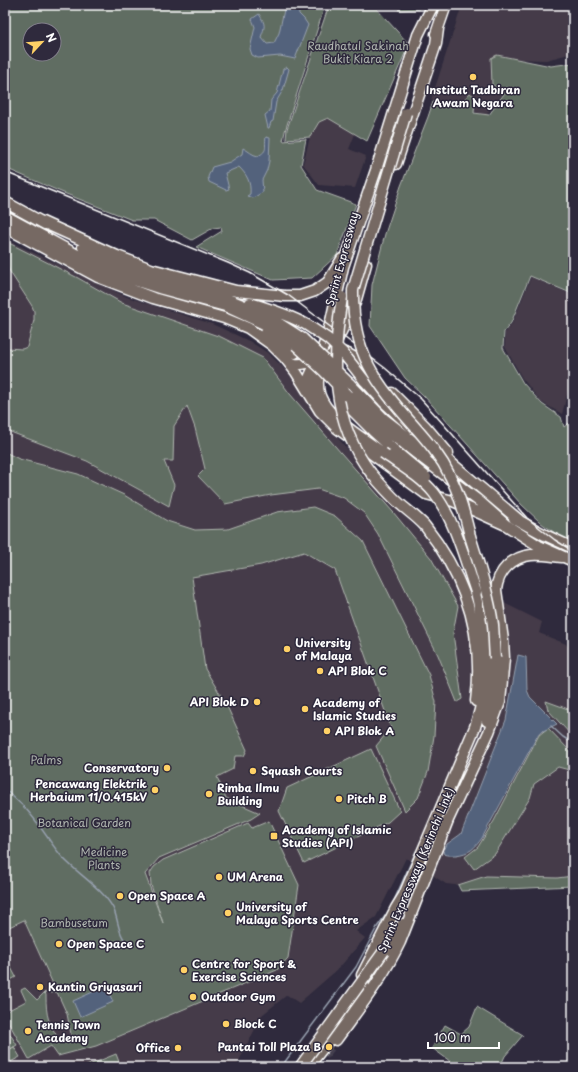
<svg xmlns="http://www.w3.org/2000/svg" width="578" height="1072" viewBox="0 0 578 1072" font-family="'Playpen Sans',sans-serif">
<rect width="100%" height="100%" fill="#2f2a3d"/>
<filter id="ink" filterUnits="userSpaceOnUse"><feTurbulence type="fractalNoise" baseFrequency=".025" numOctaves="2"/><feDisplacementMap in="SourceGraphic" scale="8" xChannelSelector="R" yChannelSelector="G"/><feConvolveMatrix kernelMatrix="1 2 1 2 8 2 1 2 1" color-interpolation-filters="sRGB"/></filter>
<g filter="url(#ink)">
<!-- built -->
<path fill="#443b48" d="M462,5h111v48l-27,7 -35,-1 -8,35 -17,21 -55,-15z
M328,118l27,16 -6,15 17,7 -11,32 -36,-3 -16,-21 7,-27 9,-15z
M5,239l122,58 85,27 37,17 19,12 27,26 32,46 68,81 25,25 20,25 13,23 13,33 38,-9 38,19 -3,11 27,11 7,11v224l-118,6 -9,-1 -40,-26 -30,59 -20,14 9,7 -27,31 -39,34 -12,-8 -25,20 -26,52h-231z
M531,277l42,18v98l-5,-2 -6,23 -21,-12 -19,-24 -17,-31v-14l7,-9z"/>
<!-- green -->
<path fill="#616d62" stroke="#b0b6b0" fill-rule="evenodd" d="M5,5h320l-40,126 -2,10 23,-2 -5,26 16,25 39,14 -19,51 -25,23 -39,2 -77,-33 26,-16 -1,-4 -8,1 -21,12 -38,-20h-22l-71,-28 -56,-24zM30,30h24v24h-24z
M329,5h44l34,37 -1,9 -39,90 -39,-23 -9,4 -9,15 -24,2 1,-10z
M404,5h17l-1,4 -22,1z
M497,55l54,11 22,-3v231l-43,-18 -19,47 -7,9 -1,16 20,35 19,21 19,13 3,10 9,-7v122l-15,-7 -17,-12 -20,-19 -97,-108 -19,-18 -35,-52 2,-41 13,-51 16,-48 27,-69 5,-15 28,1 9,-10 5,4 -1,16 15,2 17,-24 -14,-6 -1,-27z
M5,241l73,37 44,25 99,34 42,21 27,36 51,59 52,59 38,46 27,48 -5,27 9,66 -5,3 -19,-47 -60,-121 -14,-21 -20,-15 -26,-9 -47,6 -46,9 -27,-28 7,-7 -10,-41 -8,-22 -13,20 -1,35h-9l10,24 -5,21 -82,-45 -74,-28 -8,-4v-93l2,12 15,1 5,-2 7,-27v-9l-2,-5 -22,-34 -5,-11z
M5,452l14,7 59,15 46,21 43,26 28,9 33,-1 49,-17 36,-5 22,9 28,25 66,134 7,27 -2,34 -6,36 -10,26 -13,13 -29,-65 15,-18 -56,-158 -31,-18 -43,13 -69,12 13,92 21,35 21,46 -3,6h-9l-2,13 -16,8 9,21 34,15 -9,6 -92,39 -14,16 18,49 -12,-38 -1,-12 4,-6 9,-7 85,-37 4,5 17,-7 30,64 -11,73 -11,12 -181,76 -38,10 -7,-10 -22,13 -24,-43v-4l21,-11 -5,-11 4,-2 12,12 8,-8 1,3c0,22 2,27 14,46l5,1 7,-3 -5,-25 -10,-22 -6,1 -3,-4 5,-5 -29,-64 -19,9z
M546,701l22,8 5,11v17l-25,-27z
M548,728l21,22 4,1v20l-15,-4 -24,17 -4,14 -35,56 -21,15 -9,-12 13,-10 16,-26 45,-86z
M371,749l29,62 -12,11 -84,41 -25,-52 8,-23z
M486,876l71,2 16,-2v10l-112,5 -3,-6z
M7,960l9,17 -11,6v-22z
M477,1007l46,28 -18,21 -5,11h-42l-26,-19 13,-23 16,9 8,-7z
M5,1032l2,3 3,-1 7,11 -12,7z
M14,1047l6,10 -15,8v-13z
M116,1054l5,13h-37z"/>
<!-- water -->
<path fill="#52627c" stroke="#97a1b0" d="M285,5h18l-5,3 1,6 5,5 4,6 -13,34 -15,-3 -22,2 -6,-3 -2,-6 5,-22 -3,-8 7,-5c7,11 6,12 2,23l6,7 7,-1 5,-10z
M287,67l2,2 -6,21 -7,12 -3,19 -2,1 -2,6h-1l-3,-13 5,-4 1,-11 6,-7 6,-24z
M266,137l4,1 -1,23 -2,9 -5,10 1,12 -10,6 -6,-2 3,-2c1,-12 -3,-19 -11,-27l-14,6 4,16 -3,1 -17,-8 -1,-5 4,-10 18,-5 12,-8 1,-6c6,3 9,7 15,8 11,-6 6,-8 8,-19z
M518,655l8,2 1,33 3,7 27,27 -18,9 -57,105c-8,11 -12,15 -26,17 -5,0 -9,1 -13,-2l4,-9 14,-10 45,-114z
M106,986l7,16 -33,15 -7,-16z"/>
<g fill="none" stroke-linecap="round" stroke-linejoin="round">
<!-- stream -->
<path stroke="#97a1b0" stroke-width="1.5" d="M551,726l12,11 10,6
M5,791l3,1c5,5 11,10 16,15 15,15 25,35 39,51 16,17 38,29 50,50 6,12 4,24 13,34
M392,905l24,-54h3
M281,1067l75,-100 21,-40 11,-15"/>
<!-- highway-tunnel -->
<path stroke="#443f50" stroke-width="10" stroke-dasharray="10 5" stroke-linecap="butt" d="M324,1055l12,-15"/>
<!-- highway casing -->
<g stroke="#fff" stroke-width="13">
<path id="highway" d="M436,34l10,-29
M396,164l40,-120 2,-15
M5,202l40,22
M5,216l104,56 53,17 63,17 39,18 32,21
M40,221l77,35 34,13 85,22 49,5h15l15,-5 13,-9 14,-23
M5,227l93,50 55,21 71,20 24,10 24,17 13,13 11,14 24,39 17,17 89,66 27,7 53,24
M83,247l33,18 46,16 61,16 41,17 39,25
M250,303c20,6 39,12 57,22
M266,333l29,20
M337,340l18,-37 11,-39
M287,359c2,2 5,4 8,5 7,1 20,-2 25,-7
M374,379c-8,-9 -15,-20 -26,-25 -19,-8 -31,15 -30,31 0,6 2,12 5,17 10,19 43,38 60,51
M364,380l19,21 29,27
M349,383l35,36 44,34
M311,393l-2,-5v-10l15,-33 7,-24 12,-54 33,-97 42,-135 14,-28
M392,393l33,33 23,27
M348,396l31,29 101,77 26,23 33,21 34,15
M347,405l26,26 22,20
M437,449l7,8 75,63
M371,473c9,11 18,21 29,31 8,7 18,14 25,22 41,52 60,109 51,175
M514,518l31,17 28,13
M487,721l5,-27 3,-36
M384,951l19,-27
M362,975l34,-67 8,-13 71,-168c16,-49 13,-85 1,-135
M336,1040c23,-32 47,-62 64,-98l48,-122 41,-88 11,-30 4,-44 -1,-18 -7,-50c2,-19 16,-33 35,-35 9,-1 21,1 31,2
M308,1067l18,-23 38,-58"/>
</g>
<!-- highway -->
<use href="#highway" stroke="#766964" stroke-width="10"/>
<!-- rail -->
<path stroke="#fff" stroke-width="1.5" d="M5,172l223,91 22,10 38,22 97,73 36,31 106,119 28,22 18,11"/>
<!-- highway-bridge casing -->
<g stroke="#fff" stroke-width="13" stroke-linecap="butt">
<path id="highway-bridge" d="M406,113l-53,177c-1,63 22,92 62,137 14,16 26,30 35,49 10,19 15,40 20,60 9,29 19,59 23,89 1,11 1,22 2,33
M342,297c-10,62 -12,123 29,176
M307,325l21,14 15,14 21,27
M303,339l46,44
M296,345l28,26 24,25
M395,451l31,26
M383,453c17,12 38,24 51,40 21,27 31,67 42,99
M300,1067l84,-116"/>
</g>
<!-- highway-bridge -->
<use href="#highway-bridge" stroke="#766964" stroke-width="10"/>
</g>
</g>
<!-- markers -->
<g fill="#ffd166" stroke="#2f2a3d" stroke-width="1.5">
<circle cx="473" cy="77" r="4"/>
<circle cx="287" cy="649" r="4"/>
<circle cx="320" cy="671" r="4"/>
<circle cx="257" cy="702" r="4"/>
<circle cx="305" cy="709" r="4"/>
<circle cx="327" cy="731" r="4"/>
<circle cx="167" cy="768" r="4"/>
<circle cx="253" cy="771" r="4"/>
<circle cx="155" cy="790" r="4"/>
<circle cx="209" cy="794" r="4"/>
<circle cx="339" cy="799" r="4"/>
<rect x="270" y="832" width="8" height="8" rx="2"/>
<circle cx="219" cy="877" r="4"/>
<circle cx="120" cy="896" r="4"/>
<circle cx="228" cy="913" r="4"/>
<circle cx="59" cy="944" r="4"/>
<circle cx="184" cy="970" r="4"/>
<circle cx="40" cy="987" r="4"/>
<circle cx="193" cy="997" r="4"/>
<circle cx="226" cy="1024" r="4"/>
<circle cx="28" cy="1031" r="4"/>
<circle cx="329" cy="1047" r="4"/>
<circle cx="178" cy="1048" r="4"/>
</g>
<g text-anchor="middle" stroke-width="3" stroke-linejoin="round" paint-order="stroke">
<!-- park labels -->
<g font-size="11" fill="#b0b6b0" stroke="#2f2a3d">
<text x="358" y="50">Raudhatul Sakinah<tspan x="358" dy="13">Bukit Kiara 2</tspan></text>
<text x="46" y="764">Palms</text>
<text x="84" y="827">Botanical Garden</text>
<text x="104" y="856">Medicine<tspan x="104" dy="13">Plants</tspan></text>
<text x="74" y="927">Bambusetum</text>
</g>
<!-- poi labels -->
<g font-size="11" font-weight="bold" fill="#fff" stroke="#2f2a3d" text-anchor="start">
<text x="473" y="94" text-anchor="middle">Institut Tadbiran<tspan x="473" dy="13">Awam Negara</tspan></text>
<text x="295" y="647">University<tspan x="295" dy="13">of Malaya</tspan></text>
<text x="328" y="675">API Blok C</text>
<text x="249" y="706" text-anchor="end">API Blok D</text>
<text x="313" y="707">Academy of<tspan x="313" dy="13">Islamic Studies</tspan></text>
<text x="335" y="735">API Blok A</text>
<text x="159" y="772" text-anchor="end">Conservatory</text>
<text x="261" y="775">Squash Courts</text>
<text x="147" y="788" text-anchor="end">Pencawang Elektrik<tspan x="147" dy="13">Herbaium 11/0.415kV</tspan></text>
<text x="217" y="792">Rimba Ilmu<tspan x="217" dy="13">Building</tspan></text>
<text x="347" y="803">Pitch B</text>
<text x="282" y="834">Academy of Islamic<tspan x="282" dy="13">Studies (API)</tspan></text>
<text x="227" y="881">UM Arena</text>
<text x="128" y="900">Open Space A</text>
<text x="236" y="911">University of<tspan x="236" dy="13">Malaya Sports Centre</tspan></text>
<text x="67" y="948">Open Space C</text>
<text x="192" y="968">Centre for Sport &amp;<tspan x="192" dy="13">Exercise Sciences</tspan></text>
<text x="48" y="991">Kantin Griyasari</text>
<text x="201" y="1001">Outdoor Gym</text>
<text x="234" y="1028">Block C</text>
<text x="36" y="1029">Tennis Town<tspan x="36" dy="13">Academy</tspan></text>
<text x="321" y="1051" text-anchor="end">Pantai Toll Plaza B</text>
<text x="170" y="1052" text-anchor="end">Office</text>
</g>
<!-- street labels -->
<g font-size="11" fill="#fff" stroke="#2f2a3d">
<text transform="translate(342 259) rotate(-75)" y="4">Sprint Expressway</text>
<text transform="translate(416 870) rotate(-67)" y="4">Sprint Expressway (Kerinchi Link)</text>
</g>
</g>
<!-- margin -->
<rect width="578" height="1072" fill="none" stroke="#2f2a3d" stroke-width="20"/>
<rect x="10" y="10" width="558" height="1052" fill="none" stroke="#fff" stroke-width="1.5" filter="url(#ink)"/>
<!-- north arrow -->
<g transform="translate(42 42) rotate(64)"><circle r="19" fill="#2f2a3d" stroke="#827f8b"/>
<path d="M0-3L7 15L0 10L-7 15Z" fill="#ffd166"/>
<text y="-6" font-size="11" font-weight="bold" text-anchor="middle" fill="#ffffff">N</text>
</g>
<!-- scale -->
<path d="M428 1042v6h71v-6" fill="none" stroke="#ffffff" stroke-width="2"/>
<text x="434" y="1042" font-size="12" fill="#ffffff" stroke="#2f2a3d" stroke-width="3" paint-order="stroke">100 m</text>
</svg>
